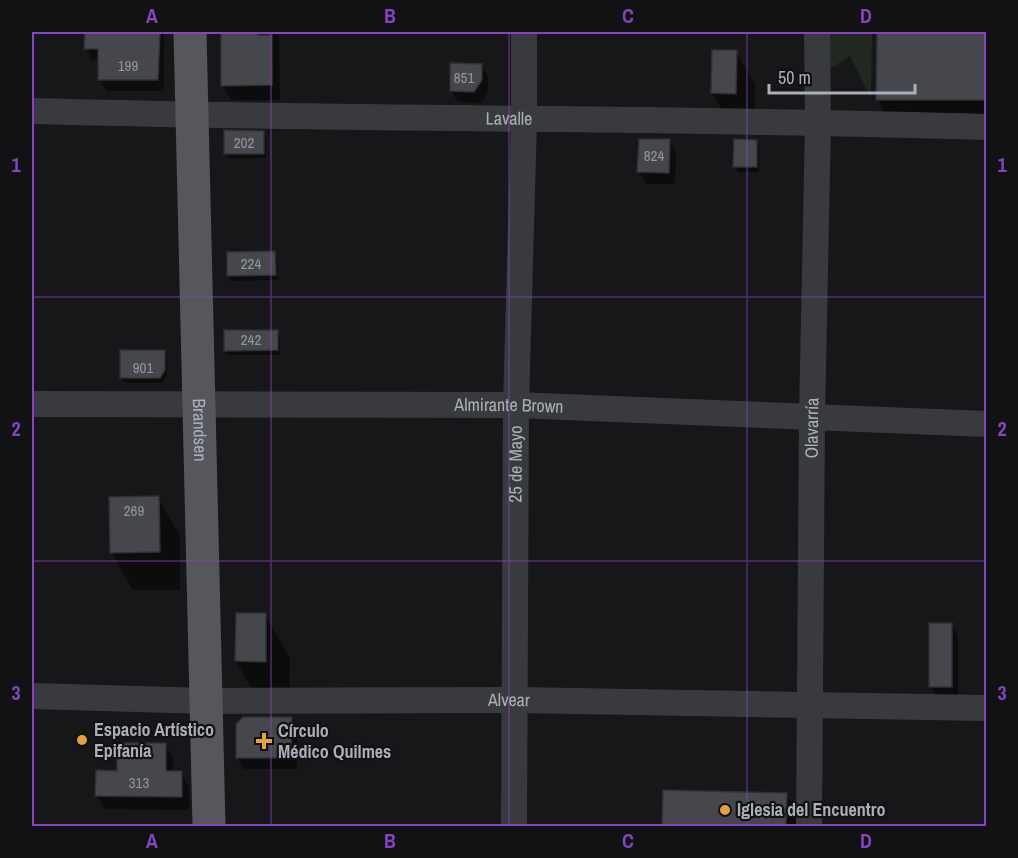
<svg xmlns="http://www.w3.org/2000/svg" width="1018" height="858" viewBox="0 0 1018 858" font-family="'Archivo Narrow',sans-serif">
<rect width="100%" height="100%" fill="#171719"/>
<!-- green -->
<path fill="#212822" d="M825,32h47l-1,67 -21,-43 -25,16z"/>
<!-- shadow -->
<path fill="#0007" d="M86,32h78v59h-58l-6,-12v-19h-8l-6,-12z
M222,32h57l1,68h-49l-8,-14z
M878,32h108v90h-95l-13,-22z
M713,52h23l19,32 -1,42 -23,-1 -19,-32z
M482,65l6,12v15l-7,11 -23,-1 -7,-11z
M263,132l3,5v21l-37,1 -3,-6z
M640,140l29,1 7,11 -1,32h-29l-7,-12z
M756,141l3,5v26h-21l-3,-6z
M274,253l3,5 1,22 -47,1 -3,-5z
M277,332l3,5v18h-52l-3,-5z
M122,352h42l3,5v18l-5,8h-37l-3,-5z
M158,498l22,38v54h-47l-22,-38z
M265,615l25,43 -1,46h-28l-25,-43z
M951,624l7,12v62h-21l-6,-11 -1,-62z
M291,718l6,12v39h-53l-7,-12z
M165,744l8,14v14h8l8,14v24l-84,-1 -8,-13 22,-24z
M665,792l121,3 14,22 -1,9h-135z"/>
<!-- building -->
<path fill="#46474c" stroke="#313135" stroke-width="1.5" d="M85,32h75l-2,48h-60v-31h-14z
M221,32h37v3h14v50l-51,1z
M877,32h110v68h-111z
M712,50h25l-1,44 -25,-1z
M450,63l32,1v16l-8,12 -24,-1z
M224,130l40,1v23h-40z
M639,139h31l-1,34 -32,-1z
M734,139l23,1v27h-24z
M275,251l1,24 -49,1v-24z
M224,330h54v20l-54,1z
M120,350h45v20l-5,8h-40z
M159,496l1,56 -50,1 -1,-56z
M236,613h30v49l-31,-1z
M929,623h23v64h-23z
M243,717h49l-1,41h-55v-34z
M117,743h49v28h16v26l-87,-1 1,-26 21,1z
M663,790l124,3 -1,33h-124z"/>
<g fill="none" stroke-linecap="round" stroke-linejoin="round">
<!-- minor -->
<g stroke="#383a3d" stroke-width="26">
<path id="s1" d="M32,111c318,9 636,6 954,16"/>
<path id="s2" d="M32,404l484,1 470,19"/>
<path id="s3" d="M32,696l175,5 308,-1 471,8"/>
<path id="s4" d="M514,826l2,-421 8,-285v-88"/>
<path id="s5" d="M809,826l3,-408 6,-296 -1,-90"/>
</g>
<!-- major -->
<path stroke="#55575c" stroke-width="33" id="s6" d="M190,32l19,794"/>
</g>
<!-- grid -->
<path fill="none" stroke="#8446be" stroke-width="1.5" stroke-opacity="0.55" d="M271,32v794M509,32v794M747,32v794M32,297h954M32,561h954"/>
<!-- markers -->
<g fill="#e4a144" stroke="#121214" stroke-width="2">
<circle cx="82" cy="740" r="6"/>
<path d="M261 732h6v6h6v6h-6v6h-6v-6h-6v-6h6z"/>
<circle cx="725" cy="810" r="6"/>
</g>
<g text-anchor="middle" stroke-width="4.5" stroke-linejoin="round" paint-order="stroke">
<!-- number labels -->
<g font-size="15" fill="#91959d">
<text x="128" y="71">199</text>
<text x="464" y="83">851</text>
<text x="244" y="148">202</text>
<text x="654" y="161">824</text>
<text x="251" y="269">224</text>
<text x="251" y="345">242</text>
<text x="143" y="373">901</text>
<text x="134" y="516">269</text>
<text x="139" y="788">313</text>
</g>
<!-- street labels -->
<g font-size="18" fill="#aaafb8" stroke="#121214">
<text dy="6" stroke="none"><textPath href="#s1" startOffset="477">Lavalle</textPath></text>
<text dy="6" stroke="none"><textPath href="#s2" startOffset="477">Almirante Brown</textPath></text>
<text dy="6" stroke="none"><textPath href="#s6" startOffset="398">Brandsen</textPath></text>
<text dy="6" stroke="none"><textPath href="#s5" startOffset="398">Olavarría</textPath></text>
<text dy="6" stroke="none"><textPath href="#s4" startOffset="362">25 de Mayo</textPath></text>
<text dy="6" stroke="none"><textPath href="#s3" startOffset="477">Alvear</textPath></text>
</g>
<!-- poi labels -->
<g font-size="18" font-weight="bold" fill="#aaafb8" stroke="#121214" text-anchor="start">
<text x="94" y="736">Espacio Artístico<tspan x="94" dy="21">Epifanía</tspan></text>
<text x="278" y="737">Círculo<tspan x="278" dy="21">Médico Quilmes</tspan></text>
<text x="737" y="816">Iglesia del Encuentro</text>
</g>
</g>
<!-- border -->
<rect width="1018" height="858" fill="none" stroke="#121214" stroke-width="66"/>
<!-- scale -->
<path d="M769 84v9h146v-9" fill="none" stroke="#aaafb8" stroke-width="3"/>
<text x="778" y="84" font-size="18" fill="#aaafb8" stroke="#121214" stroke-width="4.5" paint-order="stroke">50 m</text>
<rect x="33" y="33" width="952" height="792" fill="none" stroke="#8446be" stroke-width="2"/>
<g font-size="20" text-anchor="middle" font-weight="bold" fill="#8446be">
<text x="152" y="23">A</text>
<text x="390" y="23">B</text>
<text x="628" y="23">C</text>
<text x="866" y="23">D</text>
<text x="16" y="172">1</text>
<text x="1002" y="172">1</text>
<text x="16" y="436">2</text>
<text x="1002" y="436">2</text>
<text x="16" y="700">3</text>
<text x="1002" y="700">3</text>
<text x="152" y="848">A</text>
<text x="390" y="848">B</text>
<text x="628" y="848">C</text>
<text x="866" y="848">D</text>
</g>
</svg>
